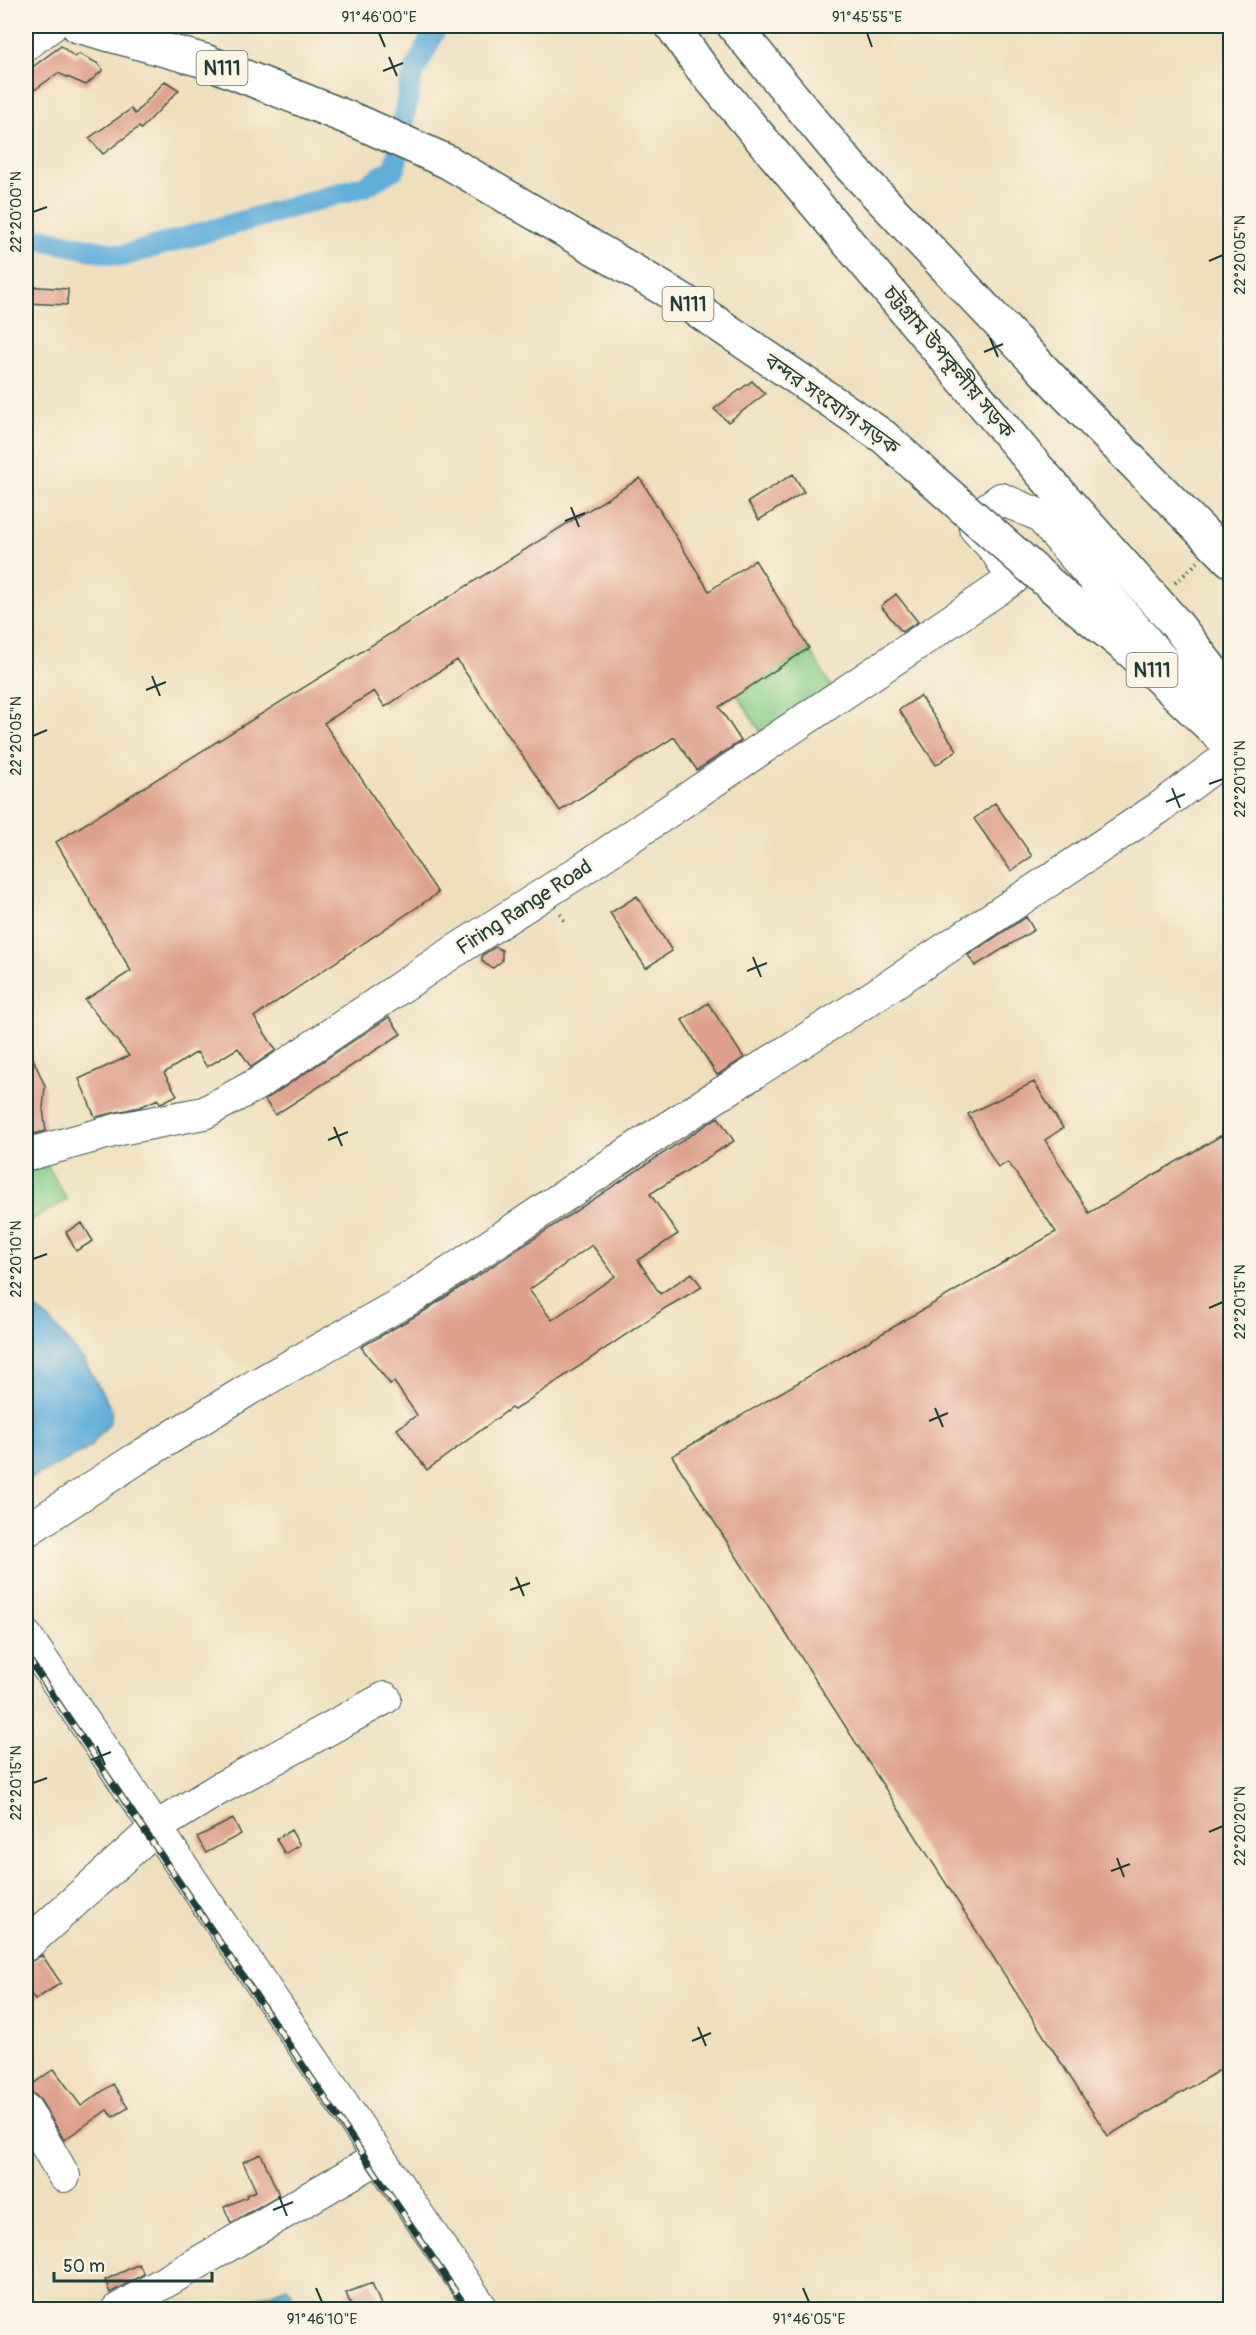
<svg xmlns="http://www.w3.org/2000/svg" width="1256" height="2335" viewBox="0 0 1256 2335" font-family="Pangolin,'Noto Sans Bengali',sans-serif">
<rect width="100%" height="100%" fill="#fcf5e5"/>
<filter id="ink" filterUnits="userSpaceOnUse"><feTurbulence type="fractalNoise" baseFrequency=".0167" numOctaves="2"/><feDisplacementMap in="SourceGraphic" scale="12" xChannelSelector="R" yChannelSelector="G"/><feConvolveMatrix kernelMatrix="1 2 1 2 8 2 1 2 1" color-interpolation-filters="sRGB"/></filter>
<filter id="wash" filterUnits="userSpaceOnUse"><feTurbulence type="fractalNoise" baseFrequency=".008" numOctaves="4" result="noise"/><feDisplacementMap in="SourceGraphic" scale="24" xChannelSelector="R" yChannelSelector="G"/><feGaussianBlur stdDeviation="1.35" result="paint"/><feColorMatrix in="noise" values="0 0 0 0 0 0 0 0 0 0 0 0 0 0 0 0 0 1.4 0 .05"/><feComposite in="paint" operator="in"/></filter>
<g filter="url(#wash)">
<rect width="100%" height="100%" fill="#efdfbd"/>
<!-- green -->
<path fill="#83cb87" stroke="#51845e" stroke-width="1.5" d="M809,648l23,40 -69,48 -26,-41z
M43,1157l24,43 -41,23v-56z"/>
<!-- water -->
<path fill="#60aeda" stroke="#407687" stroke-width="1.5" d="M35,1309l14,10 36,43 27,49 -2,12 -22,26 -62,32v-166z
M287,2287l13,22h-55v-6z"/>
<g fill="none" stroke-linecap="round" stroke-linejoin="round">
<!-- canal -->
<path stroke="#60aeda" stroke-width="22" d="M26,236l96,20 243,-70 30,-18 16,-90 26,-52"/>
</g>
<g id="blocks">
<!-- building -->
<path fill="#dea08d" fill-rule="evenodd" d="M61,46l14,11 4,-3 18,9 6,7 -17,15 -28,-12 -32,23v-24z
M165,81l14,9 -38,39 -2,-2 -36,27 -14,-16 42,-29 4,5z
M26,286l42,3 -1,16 -41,-2z
M752,381l13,13 -37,28 -14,-13z
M793,474l11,18 -45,28 -11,-18z
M640,478l69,113 46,-31 54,88 -90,59 22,34 -44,29 -23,-33 -114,74 -103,-151 -72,47 -11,-16 -50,32 114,170 -184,124 22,33 -25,17 -13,-19 -31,19 -10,-15 -33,21 13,22 -14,7 -3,1 -2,-4 -18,8 -45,10 -16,-38 50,-23 -44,-56 46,-29 -75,-129z
M896,594l22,28 -16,10 -21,-26z
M920,696l37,54 -21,15 -37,-55z
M995,803l37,53 -21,15 -37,-52z
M637,896l35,55 -26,17 -36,-55z
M1026,917l8,13 -59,36 -7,-11z
M495,947l7,3v11l-9,7 -8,-4 -3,-4v-5z
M708,1003l36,55 -27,17 -35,-55z
M389,1017l12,17 -126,81 -10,-15z
M26,1043l19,43 -2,23 3,22 -20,5z
M1034,1082l29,46 -18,12 44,73 133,-78 8,11v918l-122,72 -436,-680 384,-224 -48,-70 -10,6 -30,-54z
M718,1117l16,24 -84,53 28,40 -40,26 22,34 32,-21 10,14 -35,20 -153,103 -3,-2 -84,62 -30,-41 20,-14 -23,-33 -4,2 -29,-37 65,-37zM592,1245l23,31 -63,44 -23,-30z
M82,1223l11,18 -17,10 -10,-19z
M233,1819l8,15 -35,19 -9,-16z
M291,1830l9,15 -15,9 -9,-15z
M42,1955l19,28 -26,17 -9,-13v-25h4z
M54,2069l27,37 32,-22 15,24 -15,9 -6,-7 -43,30 -23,-39 -7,-7 -8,-2v-3z
M261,2154l18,41 -48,28 -7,-16 23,-10 -1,-2 10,-4 -13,-29z
M139,2264l5,10 -34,19 -5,-13z
M372,2283l11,27h-30l-7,-17z"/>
</g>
</g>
<g filter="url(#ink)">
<use href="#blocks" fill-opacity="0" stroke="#3e5549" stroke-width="1.5"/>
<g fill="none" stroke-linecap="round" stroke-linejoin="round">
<!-- minor casing -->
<g stroke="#3e5549" stroke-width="34">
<path id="minor" d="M26,44l25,-18
M1197,696l33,20
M26,1155l94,-26 84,-16 55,-30 182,-123 139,-89 433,-292 -16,-27 -22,-24 7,-15 19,-14 38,16 126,148 32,33 14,-9 -4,-22
M26,1531l110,-72 115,-71 165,-93 226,-151 229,-146 288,-190 71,-53
M26,1636c153,223 303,450 457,674
M26,1945l131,-118 60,-37 168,-92
M26,2110l38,66
M117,2310l261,-152"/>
</g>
<!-- major casing -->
<g stroke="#3e5549" stroke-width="36">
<path id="major" d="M672,26l29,41 338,403 138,155 53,69
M734,26l116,140 217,229 163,165"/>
</g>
<!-- highway casing -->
<g stroke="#3e5549" stroke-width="36">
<path id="highway" d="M78,26l127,35 156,62 87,39 233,137 203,138 31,28
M1069,601l63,51 98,93"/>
</g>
<!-- path -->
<path stroke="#3e5549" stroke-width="4" stroke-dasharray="1.5 4.5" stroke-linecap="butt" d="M1175,583l23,-21
M560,914l6,10"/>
<!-- minor -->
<use href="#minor" stroke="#fff" stroke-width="32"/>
<!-- major -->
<use href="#major" stroke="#fff" stroke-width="33"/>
<!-- highway -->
<use href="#highway" stroke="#fff" stroke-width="33"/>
<!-- rail casing -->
<g stroke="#1f3d34" stroke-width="7">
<path id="rail" d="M26,1655l442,655"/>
</g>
<!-- rail -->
<use href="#rail" stroke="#fcf5e5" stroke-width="4.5" stroke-dasharray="14" stroke-linecap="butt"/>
<!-- highway-bridge casing -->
<g stroke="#3e5549" stroke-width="36" stroke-linecap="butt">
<path id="highway-bridge" d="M915,465l154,136"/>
</g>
<!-- highway-bridge -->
<use href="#highway-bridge" stroke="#fff" stroke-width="33"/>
</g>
</g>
<!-- ticks -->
<path fill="none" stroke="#1f3d34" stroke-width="2" d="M379,33l6,14M867,33l5,14M389,57l8,19M383,71l20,-8M33,212l14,-5M1209,261l14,-6M990,338l8,19M984,352l19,-8M571,507l8,20M565,521l20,-8M152,676l8,20M146,690l20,-8M33,736l14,-6M1209,784l14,-5M1172,788l8,20M1166,802l19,-8M753,957l8,20M747,971l20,-8M334,1127l8,19M328,1140l20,-8M33,1259l14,-5M1209,1308l14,-6M935,1408l8,19M929,1421l19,-8M516,1577l8,19M510,1590l20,-7M97,1746l8,19M91,1760l20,-8M33,1783l14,-5M1209,1832l14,-6M1117,1858l7,19M1111,1871l19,-7M698,2027l8,19M692,2041l19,-8M279,2196l8,20M273,2210l20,-8M316,2288l6,14M803,2288l6,14"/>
<g text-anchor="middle" stroke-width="5" stroke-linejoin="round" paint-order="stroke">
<!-- shield labels -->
<g fill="#fcf5e5" stroke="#617469" stroke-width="1.5">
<rect x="196.5" y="51" width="51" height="34" rx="4.5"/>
<rect x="662.5" y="287" width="51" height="34" rx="4.5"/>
<rect x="1126.5" y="653" width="51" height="34" rx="4.5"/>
</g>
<g font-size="20" font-weight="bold" fill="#1f3d34">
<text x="222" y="75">N111</text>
<text x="688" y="311">N111</text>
<text x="1152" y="677">N111</text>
</g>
<!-- street labels -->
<g font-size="21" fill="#1f3d34" stroke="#fcf5e5">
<text transform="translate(949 362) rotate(50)" y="7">চট্টগ্রাম উপকূলীয় সড়ক</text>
<text transform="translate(832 404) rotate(35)" y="7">বন্দর সংযোগ সড়ক</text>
<text transform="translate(524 907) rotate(-33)" y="7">Firing Range Road</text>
</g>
</g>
<!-- margin -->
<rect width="1256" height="2335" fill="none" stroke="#fcf5e5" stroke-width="66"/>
<!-- scale -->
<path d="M54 2272v9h158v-9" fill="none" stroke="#1f3d34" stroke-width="3"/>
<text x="63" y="2272" font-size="18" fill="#1f3d34" stroke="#fcf5e5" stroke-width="4.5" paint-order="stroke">50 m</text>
<rect x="33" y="33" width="1190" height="2269" fill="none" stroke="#1f3d34" stroke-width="2"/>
<g font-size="15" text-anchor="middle" fill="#1f3d34">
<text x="379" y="22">91°46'00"E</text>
<text x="867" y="22">91°45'55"E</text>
<text transform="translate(16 212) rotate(-90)" y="5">22°20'00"N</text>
<text transform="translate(1240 255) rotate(-90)" y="5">22°20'05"N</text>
<text transform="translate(16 736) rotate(-90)" y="5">22°20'05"N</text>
<text transform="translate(1240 779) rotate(-90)" y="5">22°20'10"N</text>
<text transform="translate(16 1259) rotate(-90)" y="5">22°20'10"N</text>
<text transform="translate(1240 1302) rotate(-90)" y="5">22°20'15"N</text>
<text transform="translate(16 1783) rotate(-90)" y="5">22°20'15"N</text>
<text transform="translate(1240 1826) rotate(-90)" y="5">22°20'20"N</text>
<text x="322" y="2324">91°46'10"E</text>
<text x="809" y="2324">91°46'05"E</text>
</g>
</svg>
